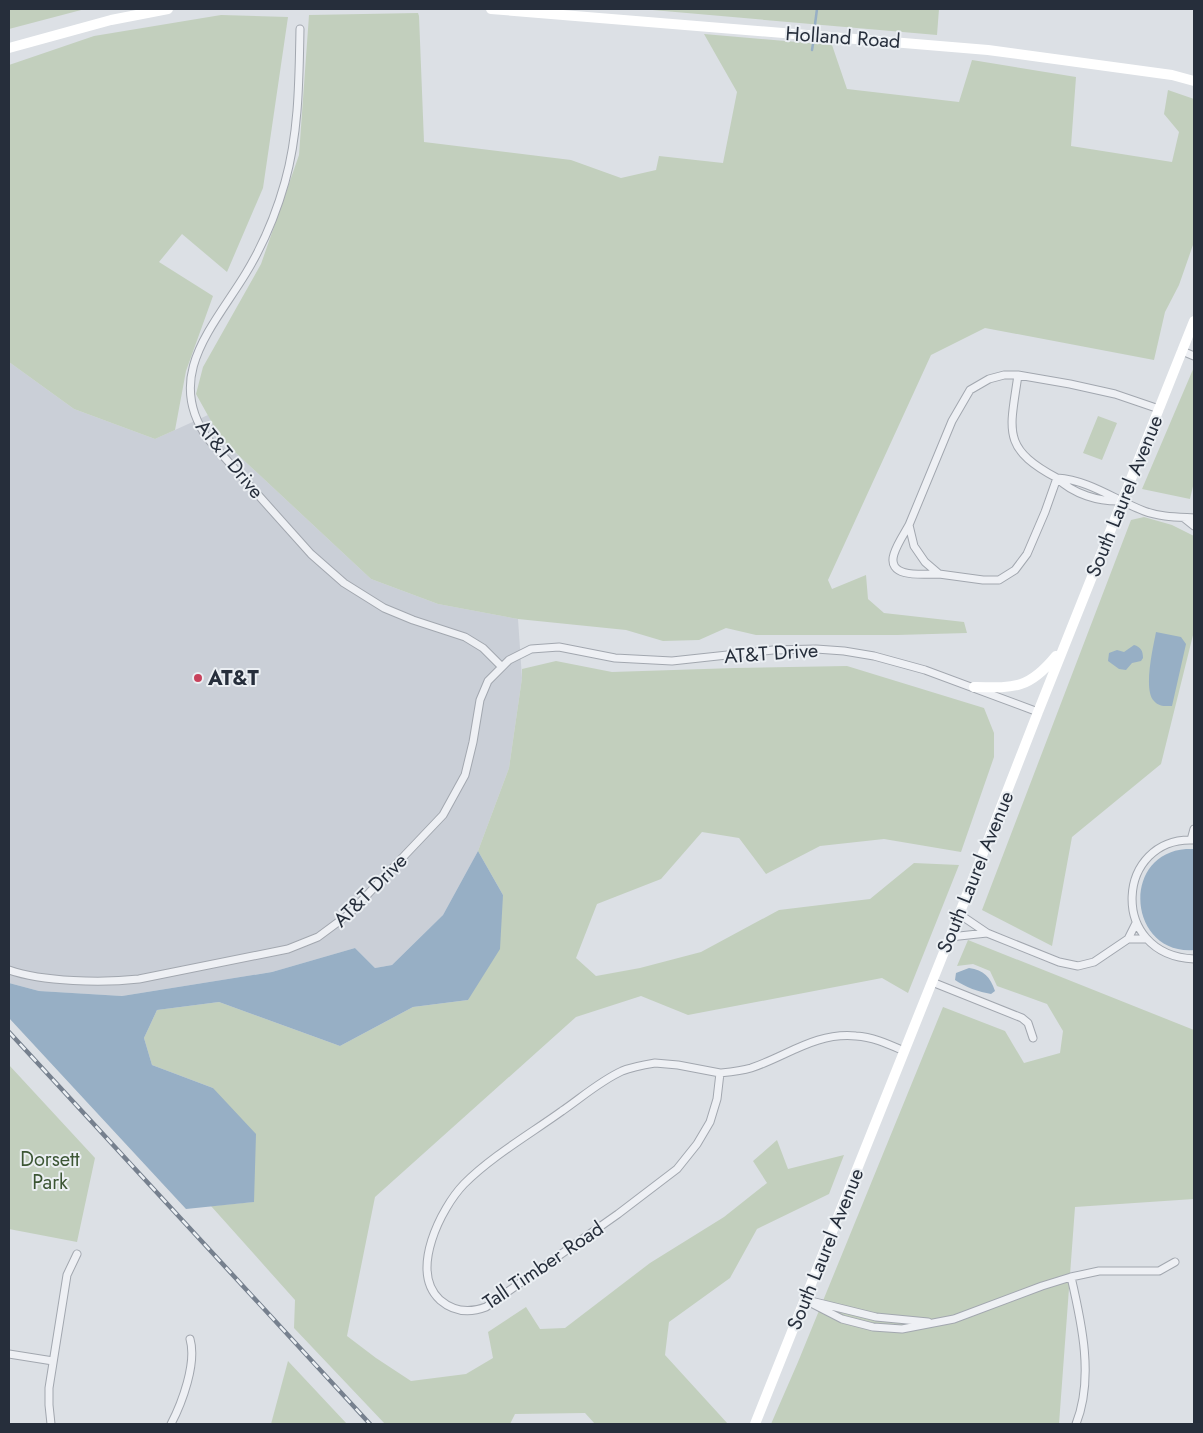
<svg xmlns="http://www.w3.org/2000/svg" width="1203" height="1433" viewBox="0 0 1203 1433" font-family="Jost,sans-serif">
<rect width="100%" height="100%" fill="#dce0e5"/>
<!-- built -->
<path fill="#cacfd7" d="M9,362l65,47 81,30 53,-24 13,24 150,140 67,25 80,15 4,59 -13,90 -31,83 -35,64 -51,50 -17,3 -20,-20 -83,24 -150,24 -83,-5 -30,-8z"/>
<!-- green -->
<path fill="#c2cfbd" d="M9,9h76l-76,20z
M641,9h298l-2,26z
M418,13l1,3 5,126 147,18 50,18 35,-8 3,-14 64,7 14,-71 -33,-58 128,11 15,44 112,13 13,-42 104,17 -5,69 101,16 7,-30 -15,-18 4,-24 26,9v143l-15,43 -14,27 -11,48 -169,-32 -54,27 -103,225 4,9 34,-14 2,24 16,14 80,9 3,11 -70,2h-141l-30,-7 -27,12 -36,1 -37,-11 -108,-11 -80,-15 -67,-25 -150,-140 -25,-45 7,-27 58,-103 38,-109 10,-140z
M221,15l67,2 -25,171 -36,84 -45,-38 -23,28 54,34 -27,75 -11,59 -20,9 -81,-30 -65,-47v-297l85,-29z
M1194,367v115l-4,17 -48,-10z
M1098,416l19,7 -15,37 -19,-7z
M1144,517l28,8 22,11v95l-33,133 -89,73 -20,109 -70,-36 149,-390z
M556,661l56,11 123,-4 112,-2 137,42 10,25v24l-33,95 -77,-13 -64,7 -54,28 -27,-36 -37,-6 -41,47 -64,25 -21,54 20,18 44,-8 61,-16 78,-42 91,-11 44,-36 45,2 -51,128 -26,-15 -194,37 -47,-19 -65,21 -201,180 -28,139 29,22 35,23 55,-7 27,-16 -5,-26 38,-25 14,22 25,-1 85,-65 74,-46 43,-34 -14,-22 24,-21 11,29 56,-14 -15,39 -72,35 -27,49 -61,44 -4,33 63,69h-133l-10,-11 -70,1 -5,10h-125l-91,-96 1,-28 -84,-94 42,-4 -40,-114 -61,-23 -8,-27 13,-28 62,-8 121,44 73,-39 55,-7 35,-105 -25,-44 31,-83 13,-90v-9z
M968,940l226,90v169l-119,8 -16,217h-288l27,-62 145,-355 62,24 19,32 36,-10 3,-22 -16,-27 -50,-18 -7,-15 -17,-7 -16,2z
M9,1065l86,93 -18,84 -68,-13z
M288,1361l59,63h-76z"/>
<!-- water -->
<path fill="#97afc5" d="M1156,632l25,5 5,7 -14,62c-6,0 -13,1 -18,-5 -11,-11 -1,-53 2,-69z
M1134,645c7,2 9,6 9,13l-2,3 -9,2 -6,7 -7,-1 -11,-8 1,-8 8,-3 7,2z
M1186,849h8v101c-66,5 -74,-96 -8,-101z
M478,851l25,44 -3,54 -32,51 -55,7 -73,39 -121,-44 -62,8 -13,28 8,27 61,23 43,46 -2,68 -68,7 -177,-191v-35l30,8 83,5 150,-24 83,-24 20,20 17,-3 51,-50z
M969,968c15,2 21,9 26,23l-4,3c-12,-2 -26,-7 -36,-14l1,-7z"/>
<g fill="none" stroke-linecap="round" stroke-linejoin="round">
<!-- stream -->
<path stroke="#97afc5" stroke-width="2.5" d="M814,32l3,-23
M812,50l2,-12"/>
<!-- street casing -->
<g stroke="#a2a7af" stroke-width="9">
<path id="street" d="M300,29c-1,51 -1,103 -15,153 -9,32 -22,63 -39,91 -32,53 -83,103 -38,166l103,115 33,29 40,25 29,12 52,17 18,11 18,18
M1182,351l12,5
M1018,375c-8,56 -17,73 39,103l-12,34 -18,42 -12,16 -16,10h-16l-44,-6 -14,-12 -11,-16 -5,-21 43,-104 18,-31 19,-11 15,-4h14l52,9 45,10 44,15
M1122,501c-23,1 -49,-7 -65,-23 32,2 58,22 87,33 16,6 33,6 50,7
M1184,518l10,8
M909,525c-5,9 -12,19 -15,29 -8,25 31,20 45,20
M1191,840l3,-11
M1194,840c-78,-4 -87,115 0,119
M987,933l72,29 19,4 16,-4 34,-23 8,-16
M950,937l37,-4 -28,-19
M1128,939h18
M9,970c34,12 94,13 130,9l149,-30 30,-12 31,-23 94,-99 22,-40 8,-33 7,-42 8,-19 21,-21 22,-11 28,-2 56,11 57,3 101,-11 43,-1 28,2 30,5 51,14 113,42
M932,982l90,36 6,5 5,15
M655,1063l23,2 42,8 -3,26 -7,23 -13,22 -20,25 -59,45 -132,93c-16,6 -32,5 -46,-7 -31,-29 1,-92 24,-116 28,-28 66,-50 98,-73 19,-13 38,-30 60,-40 10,-4 21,-6 33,-8z
M720,1073c10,-1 21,-2 31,-5 36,-12 65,-36 105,-32 17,1 32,8 48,15
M1071,1277c11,47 23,102 5,147
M805,1300l37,19 31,8 29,2 52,-10 88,-33 29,-9 28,-6h60l16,-9
M811,1301l65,16 52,5
M9,1354l44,7
M51,1424l-2,-19v-17l18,-113 10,-21
M171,1424c11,-21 26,-61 19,-85"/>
</g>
<!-- street -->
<use href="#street" stroke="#eef0f4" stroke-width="7"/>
<!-- secondary -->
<path stroke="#fff" stroke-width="10" d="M491,9l497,41 184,25 22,6
M9,48l102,-28 57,-11
M974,687c41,1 55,2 82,-31
M755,1424l207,-517 76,-195 156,-391"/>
<!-- rail casing -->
<g stroke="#76808e" stroke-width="4.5">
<path id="rail" d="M9,1032l361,392"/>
</g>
<!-- rail -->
<use href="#rail" stroke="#ebeff3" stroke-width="2.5" stroke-dasharray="8" stroke-linecap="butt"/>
</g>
<!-- markers -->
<circle fill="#c8425c" stroke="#ebeff3" stroke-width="2" cx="198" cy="678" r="5"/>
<g text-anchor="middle" stroke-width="4" stroke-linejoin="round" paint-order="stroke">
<!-- street labels -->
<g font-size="20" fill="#262e3b" stroke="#ebeff3">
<text transform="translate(843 37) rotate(4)" y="7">Holland Road</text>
<text transform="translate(230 459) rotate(51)" y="7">AT&amp;T Drive</text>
<text transform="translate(1124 496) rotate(-68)" y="7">South Laurel Avenue</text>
<text transform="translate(771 653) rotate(-4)" y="7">AT&amp;T Drive</text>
<text transform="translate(975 872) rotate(-68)" y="7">South Laurel Avenue</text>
<text transform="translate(370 890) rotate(-45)" y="7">AT&amp;T Drive</text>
<text transform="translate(825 1249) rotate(-68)" y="7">South Laurel Avenue</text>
<text transform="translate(543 1265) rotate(-34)" y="7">Tall Timber Road</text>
</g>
<!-- poi labels -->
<g font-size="20" font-weight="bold" fill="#262e3b" stroke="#ebeff3" text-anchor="start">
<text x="208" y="685">AT&amp;T</text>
</g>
<!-- park labels -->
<g font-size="20" fill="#3c5634" stroke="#ebeff3">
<text x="50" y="1166">Dorsett<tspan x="50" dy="23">Park</tspan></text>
</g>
</g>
<!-- border -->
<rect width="1203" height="1433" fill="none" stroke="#262e3b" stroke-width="20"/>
</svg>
